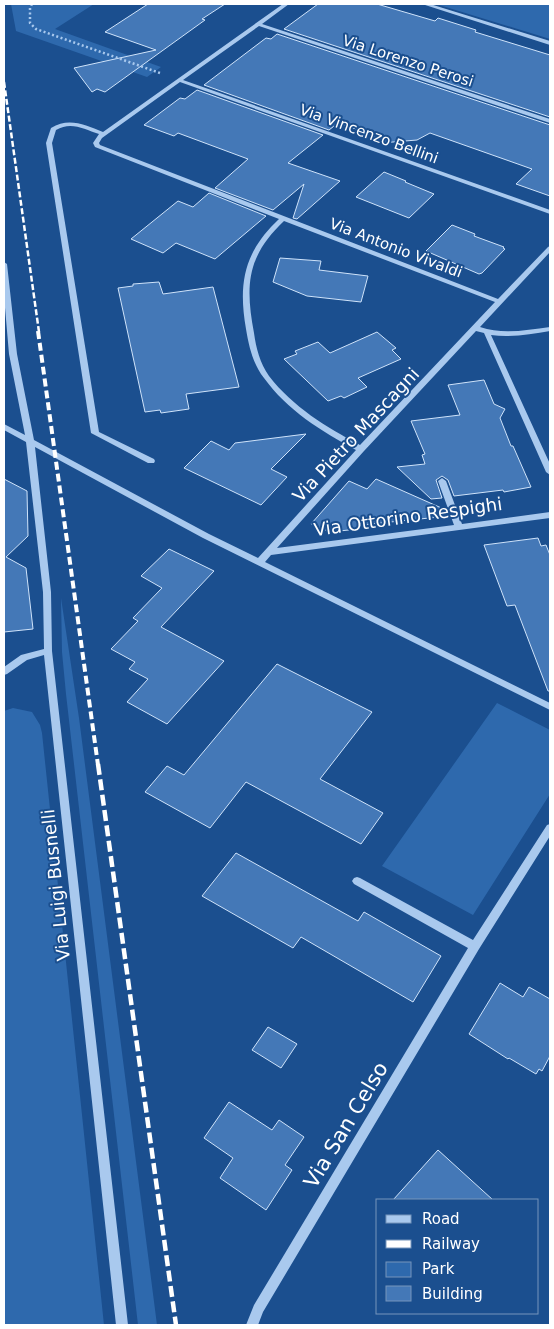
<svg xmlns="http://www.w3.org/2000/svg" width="554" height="1329" viewBox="0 0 554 1329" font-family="'DejaVu Sans',sans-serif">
<rect width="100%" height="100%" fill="#1b4f8f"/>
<!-- green -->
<path fill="#2e69ad" d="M11,4h83l-39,25 106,38 -14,10 -131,-46z
M436,4h114v35z
M61,598l18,120 78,607h-19l-72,-631 -4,-42z
M497,703l53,27v64l-77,121 -91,-49z
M13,708l19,4 8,13 2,8 62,592h-100v-614z"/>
<!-- building -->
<path fill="#4478b7" stroke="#cfe3fa" d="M148,4h77l-23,15 3,1 -100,72 -8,-3 -5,3 -18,-24 82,-18 -51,-18z
M318,4h59l58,17 3,-3 38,12 -1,2 75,23v62l-266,-88z
M277,34l273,91v71l-34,-12 16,-15 -102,-36 -13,7 -36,3 -10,-9 -33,-11 -9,7 -125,-45 62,-47 5,1z
M197,90l126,45 -35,28 52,18 -43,38 -4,-1 11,-34 -31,26 -58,-22 33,-29 -70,-26 -4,3 -30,-11 36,-27 5,1z
M384,172l22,9 -1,1 29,12 -25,24 -53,-21z
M209,193l57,23 -51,43 -39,-16 -13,10 -32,-14 47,-38 15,6z
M452,225l23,9 -1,2 30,11 -1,1 2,1 -23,24 -3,1 -53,-23z
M280,258l41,3 -2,9 49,6 -7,26 -54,-6 -34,-14z
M159,282l4,12 50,-7 26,100 -53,7 3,15 -28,4 -1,-3 -15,2 -27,-124 15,-2v-2z
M377,332l19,16 -4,2 9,9 -43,19 9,9 -23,11 -3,-2 -13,5 -44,-42 13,-5 -2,-3 23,-9 12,11z
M484,380l10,24 11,5 -5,9 11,28h2l18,41 -27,5 -1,-2 -49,6 -6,-16 -6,-4 -6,4 6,18 -11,1 -34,-32 28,-3 -3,-9 3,-1 -14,-33 49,-6 -12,-30z
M306,434l-35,35 16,8 -26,28 -77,-37 27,-27 18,9 6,-7z
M4,479l23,12 1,45 -22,21 20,11 7,61 -29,3z
M376,479l70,31 3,6 -88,9 -3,4 -28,3 -19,-8 38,-43 18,8z
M538,538l3,8 5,-1 4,10v136h-2l-33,-86 -8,1 -23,-61z
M169,549l45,22 -53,56 63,34 -57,63 -40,-22 21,-23 -19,-10 6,-7 -24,-13 27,-28 -5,-3 29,-30 -21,-12z
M277,664l95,48 -52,67 63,34 -22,31 -115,-62 -36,46 -65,-36 22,-26 17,9z
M236,853l122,68 6,-9 77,44 -28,46 -112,-65 -8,11 -91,-52z
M500,983l23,14 6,-10 21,12v57l-8,15 -3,-2 -3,5 -27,-16 -1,1 -39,-25z
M268,1027l29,17 -16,24 -29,-18z
M229,1102l43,28 7,-10 25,17 -19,28 7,5 -26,40 -46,-32 13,-20 -29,-20z
M438,1150l55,50h-100z"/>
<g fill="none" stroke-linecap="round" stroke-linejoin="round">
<!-- path -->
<path stroke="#a9c9ee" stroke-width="2.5" stroke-dasharray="2 2.5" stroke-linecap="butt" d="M32,4l-2,4v15l6,6 124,44"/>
<!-- minor -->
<path fill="#a9c9ee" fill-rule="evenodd" d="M283,4h6l-27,20 288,95v4l-291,-97 -76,54 367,130v4l-370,-132 -78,56 -3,5 1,2 398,154 50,-52 2,-1v6l-70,75c23,8 46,3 70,0v4c-19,3 -39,7 -59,4l59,129v11l-4,-3 -62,-139 -8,-2 -112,120 -87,97 177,-23 -16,-44 4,-3 4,3 16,43 88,-12v6l-279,37 -6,7 285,141v7l-347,-172 -168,-91 16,145 1,59 76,674h-12l-72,-670 -17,5 -20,14 -3,1v-8l17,-12 23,-6 -1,-57 -17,-150 -22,-12v-6l21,11 -16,-81 -5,-58v-34l3,2 10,90 17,86 175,94 49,24 98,-108c-35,-19 -69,-40 -92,-72 -11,-14 -15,-31 -18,-49 -8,-46 -2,-77 33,-110l-184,-72 -2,-4 6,-9c-15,-5 -28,-13 -43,-4l-4,13 47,289 55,27 1,2 -1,2h-6l-57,-30 -45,-290 5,-15c18,-11 34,-3 52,4zM284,221l211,81 -135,143c-34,-18 -67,-38 -91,-69 -9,-13 -13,-28 -15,-43 -9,-48 -7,-77 30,-112z
M422,4h8l120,37v4z
M550,824v12l-71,113 -216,363 -5,13h-12l8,-20 214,-357 -114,-64 -2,-3 2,-3 3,-1 3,1 113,62 74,-115z"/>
<!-- rail-far2 -->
<path stroke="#fff" stroke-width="2.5" stroke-dasharray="6 2.5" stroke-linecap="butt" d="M4,82l35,250"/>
<!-- rail-far1 -->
<path stroke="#fff" stroke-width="4" stroke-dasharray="8 4" stroke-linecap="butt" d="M38,331l60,434"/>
<!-- rail -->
<path stroke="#fff" stroke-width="4.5" stroke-dasharray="11 4.5" stroke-linecap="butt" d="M98,764l78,561"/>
</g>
<g text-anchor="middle" stroke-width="4" stroke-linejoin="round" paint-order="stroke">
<!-- far-street labels -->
<g font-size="15" fill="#fff" stroke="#1b4f8f">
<text transform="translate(408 61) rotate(18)" y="5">Via Lorenzo Perosi</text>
<text transform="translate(369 134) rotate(20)" y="5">Via Vincenzo Bellini</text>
<text transform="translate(396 248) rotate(21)" y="5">Via Antonio Vivaldi</text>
</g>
<!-- street labels -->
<g font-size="18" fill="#fff" stroke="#1b4f8f">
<text transform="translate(356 435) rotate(-47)" y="6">Via Pietro Mascagni</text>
<text transform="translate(408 517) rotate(-8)" y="6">Via Ottorino Respighi</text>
<text transform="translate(56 885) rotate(-96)" y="6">Via Luigi Busnelli</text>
</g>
<!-- near-street labels -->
<g font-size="21" fill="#fff" stroke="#1b4f8f">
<text transform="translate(346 1125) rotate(-59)" y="7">Via San Celso</text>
</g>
</g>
<!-- border -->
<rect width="554" height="1329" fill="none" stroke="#ffffff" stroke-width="10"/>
<!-- legend -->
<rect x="376" y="1199" width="162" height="115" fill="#1b4f8f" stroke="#7695bc"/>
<rect x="386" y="1215" width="25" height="8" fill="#a9c9ee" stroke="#7695bc"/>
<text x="422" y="1224" font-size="15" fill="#ffffff">Road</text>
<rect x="386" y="1240" width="25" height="8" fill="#ffffff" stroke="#7695bc"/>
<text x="422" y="1249" font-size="15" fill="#ffffff">Railway</text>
<rect x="386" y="1262" width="25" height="15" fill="#2e69ad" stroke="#7695bc"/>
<text x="422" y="1274" font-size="15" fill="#ffffff">Park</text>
<rect x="386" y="1286" width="25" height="15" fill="#4478b7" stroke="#7695bc"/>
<text x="422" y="1299" font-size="15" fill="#ffffff">Building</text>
</svg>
